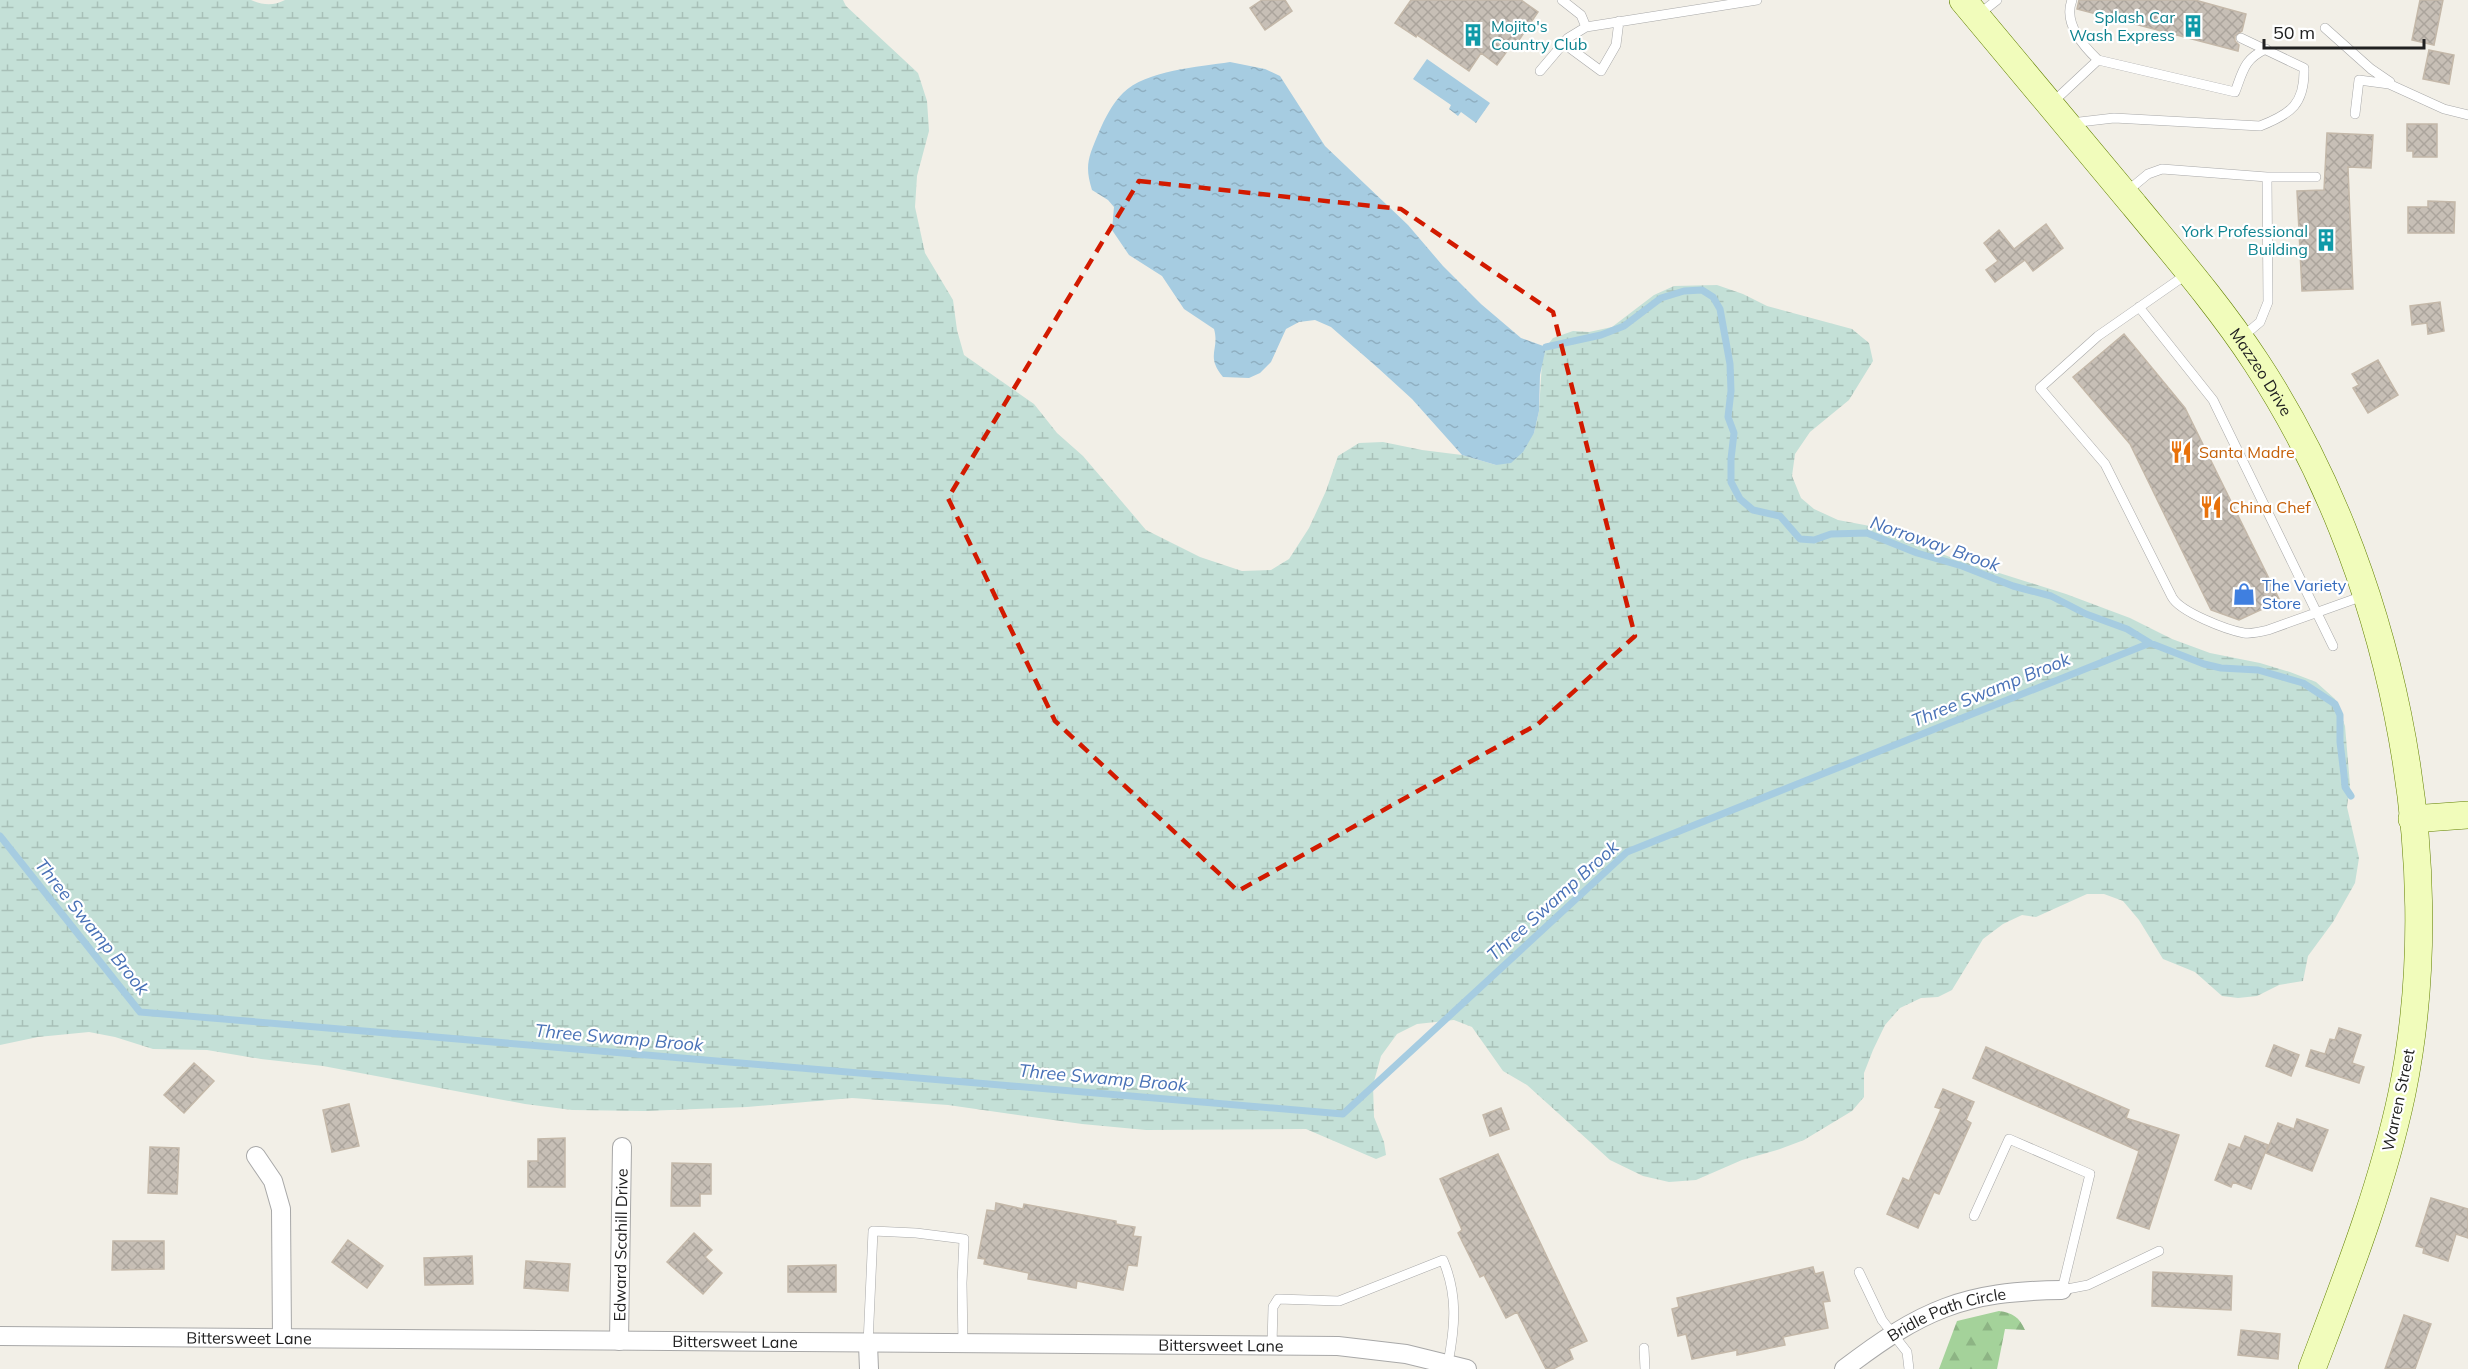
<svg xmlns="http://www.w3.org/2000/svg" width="2468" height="1369" viewBox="0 0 2468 1369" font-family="Mulish,sans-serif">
<defs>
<pattern id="forest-firs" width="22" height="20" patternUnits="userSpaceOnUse" patternTransform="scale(1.5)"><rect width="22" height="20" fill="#a4d29a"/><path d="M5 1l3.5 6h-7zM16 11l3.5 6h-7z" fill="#8db484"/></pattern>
<pattern id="wetland-marsh" width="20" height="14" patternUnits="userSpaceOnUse" patternTransform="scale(1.5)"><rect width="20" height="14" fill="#c4e0d7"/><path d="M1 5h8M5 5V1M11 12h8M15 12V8" fill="none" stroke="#a8c0b8"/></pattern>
<pattern id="water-ripples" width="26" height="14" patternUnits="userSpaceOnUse" patternTransform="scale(1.5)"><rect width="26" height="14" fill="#a6cce1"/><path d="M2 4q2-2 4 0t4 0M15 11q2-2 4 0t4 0" fill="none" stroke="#8fafc1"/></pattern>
<pattern id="building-cross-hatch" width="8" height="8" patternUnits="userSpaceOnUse" patternTransform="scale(1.5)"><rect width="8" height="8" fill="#c7bfb6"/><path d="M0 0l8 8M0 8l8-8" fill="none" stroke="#aba49c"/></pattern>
</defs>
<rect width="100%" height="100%" fill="#f2efe7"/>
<!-- forest -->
<path fill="url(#forest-firs)" d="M1999,1311c14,2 20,6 26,19l-20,-1 -8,40h-58l18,-48z"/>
<!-- wetland -->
<path fill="url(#wetland-marsh)" d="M0,0h251c11,5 23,6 34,0h558l3,6 72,67 9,28 2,30 -12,45 -2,31 10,46 28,47 4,30 7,25 70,49 23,29 26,23 63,74 54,27 42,14 29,-1 18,-11 20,-31 17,-37 12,-35 21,-13 24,-1 39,8 40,5 34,10 38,-32 5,-22 3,-49 4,-15 7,-9 20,-7 16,1 23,-5 42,-32 20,-9 43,-1 26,9 24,12 85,23 17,14 4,18 -24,39 -39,32 -15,22 -3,22 9,22 13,11 24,11 32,6 85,33 111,35 64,24 42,21 38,14 50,10 30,9 26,10 19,17 10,27 5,59 -3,22 12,51 -4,25 -22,39 -25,34 -5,25 -24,4 -22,11 -19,2 -16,-2 -27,-24 -32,-13 -24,-39 -16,-19 -19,-7h-17l-51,23 -14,-2 -19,9 -20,15 -31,51 -14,7 -17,1 -21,10 -15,17 -12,25 -9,23v24l-12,14 -48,29 -27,10 -35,10 -46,20 -27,2 -26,-6 -33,-16 -83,-75 -24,-14 -31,-44 -18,-7 -37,4 -20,10 -16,22 -8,29 1,32 10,25 2,13 -10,4 -70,-30 -160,1 -64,-6 -134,-19 -96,-7 -105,9 -102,4 -73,-1 -47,-6 -202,-38 -62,-7 -54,-9 -54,-1 -38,-12 -26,-5 -51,5 -38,8z"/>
<!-- water -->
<path fill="url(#water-ripples)" d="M1427,59l63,44 -14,20 -15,-11 -3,4 -9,-7 2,-4 -38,-26z
M1230,62l35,7 15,7 45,70 83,79 35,41 38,38 40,34 25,9 -6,28 -1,36 -5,22 -11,19 -12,11 -15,2 -34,-10 -50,-56 -34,-31 -47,-41 -16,-7 -16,2 -13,7 -15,33 -11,11 -11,5 -26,-1c-18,-22 -3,-27 -9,-48l-30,-20 -22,-33 -33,-21 -17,-25 2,-23 -6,-7 -16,-10c-8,-25 -3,-34 7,-58 6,-14 13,-28 24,-39 23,-23 76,-26 107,-31z"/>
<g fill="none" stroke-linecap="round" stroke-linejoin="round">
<!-- stream -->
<path stroke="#a6cce1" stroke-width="7" d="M1546,347l55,-12 23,-9 37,-28 23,-7 18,-1 11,7 7,12 10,55 1,27 -3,26 6,16 -3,26v23l9,17 13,11 27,6 20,23 14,1 17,-6 36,-1 50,20 45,13 51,20 38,10 35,18 41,15 23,14 54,21 17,4 37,2 45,13 32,21 5,11v27l4,33 1,12 6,9
M0,836l140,176 1203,102 284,-262 523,-209"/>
</g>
<!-- building -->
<path fill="url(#building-cross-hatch)" stroke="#c4b8a9" stroke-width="1.5" d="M1262,0h23l7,11 -27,19 -15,-22z
M1411,0h110l17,12 -25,37 -3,-2 -13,18 -16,-12 -12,18 -52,-36 -1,2 -21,-14z
M2079,0h116l51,14 -4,17 -7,5v5l4,4 -1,6 -161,-42z
M2420,0h23l-9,45 -22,-5z
M2429,50l25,5 -5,29 -26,-5z
M2407,124h30v33h-24v-6h-6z
M2327,133l46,2 -2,33 -23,-1 5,122 -51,2 -5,-100 27,-1z
M2428,201l27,1 -1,31h-46v-26h20z
M2046,224l17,24 -30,23 -8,-11 -30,22 -9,-12 12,-9 -14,-18 15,-13 15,19z
M2440,302l4,29 -16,3 -1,-11 -15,2 -2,-19z
M2124,334l61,74 95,193 -41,19 -28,-10 -81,-166 -57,-67z
M2378,360l20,35 -30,18 -15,-25 6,-3 -7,-11z
M2339,1028l22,7 -9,28 12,4 -5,16 -53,-17 5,-16 14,4 5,-15 5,1z
M2274,1045l25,10 -8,21 -25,-10z
M1986,1047l143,63 -3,8 53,17 -30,94 -32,-11 22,-67 -166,-73z
M194,1063l20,18 -30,32 -20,-18z
M1943,1089l31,13 -8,18 5,3 -32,71 -5,-2 -16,36 -31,-14 16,-36 6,3 32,-72 -6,-2z
M349,1104l10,42 -27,6 -9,-42z
M1501,1108l8,21 -19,7 -7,-21z
M2297,1119l31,11 -16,41 -46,-18 12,-30 16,6z
M2245,1136l23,9 -17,44 -18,-7 -2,5 -16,-7 14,-36 11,4z
M565,1138v49h-37v-26h10v-22z
M150,1147l29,1 -2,46 -29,-1z
M1498,1154l89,187 -18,8 4,10 -20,10h-7l-29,-57 -11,6 -22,-43 -4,2 -22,-44 4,-3 -22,-51z
M672,1163l39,1v30h-11v12h-29z
M2431,1198l37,11v29l-12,-4 -8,27 -25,-8 1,-5 -8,-2z
M996,1203l27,6 1,-5 92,17v3l19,3 -2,9 8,1 -4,29 -9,-1 -5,25 -46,-9 -1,7 -48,-9 1,-6 -45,-9 1,-5 -7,-1 9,-48 8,1z
M694,1233l18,17 -7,7 17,16 -19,21 -36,-32z
M348,1240l35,26 -16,22 -35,-26z
M113,1241h51v28l-52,1z
M472,1256l1,28 -48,1 -1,-27z
M526,1261l44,3 -2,27 -44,-3z
M836,1265v27h-48v-26z
M1813,1267l2,7 8,-2 7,29 -7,1 5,26 -45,9 2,8 -48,10v-5l-45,9 -6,-25 -8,2 -6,-27 7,-2 -2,-9z
M2153,1272l79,4 -1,34 -79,-4z
M2404,1315l27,9 -16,45h-30z
M2241,1330l39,4 -2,25 -40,-4z"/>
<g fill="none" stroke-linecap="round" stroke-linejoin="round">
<!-- service casing -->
<g stroke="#a8a8a8" stroke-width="10">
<path id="service" d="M1562,0l19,15 5,12
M1978,15l19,-15
M2325,28l46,41 19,13
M1563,43l38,28 15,-26 3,-24
M2098,60l137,32c8,-21 9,-33 31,-43
M1540,71l28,-33 18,-11 171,-27
M2052,103l46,-43c-16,-15 -35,-37 -26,-60
M2355,114l4,-34 30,4 55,25 24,6
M2071,123l43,-5 146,8c31,-12 45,-22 44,-58l-63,-30
M2125,193l23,-19 14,-5 105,8h49
M2187,274l-89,62 -58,52 65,76 67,133c8,15 55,33 72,36 8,1 16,-1 24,-3l95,-34
M2139,307l74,93 120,246
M2241,338l19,-16 8,-20 -1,-125
M1974,1216l35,-77 81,35 -28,116 26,-5 71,-34
M1859,1272l23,48 25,32 2,17
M868,1344l5,-113 43,2 48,6 -2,44 1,61
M1272,1345l1,-38 5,-8 61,2 104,-41c15,35 12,67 5,103
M1644,1348l1,21"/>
</g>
<!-- minor casing -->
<g stroke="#a8a8a8" stroke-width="20">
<g id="minor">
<path d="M256,1156l17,25 8,28 1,129"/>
<path id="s1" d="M0,1336l1338,10 68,8 61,15"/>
<path id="s2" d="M619,1341l3,-194"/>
<path d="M868,1344l1,25"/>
<path id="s3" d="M1844,1369c77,-59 120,-78 218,-79"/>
</g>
</g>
<!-- secondary casing -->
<g stroke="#628000" stroke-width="28">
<g id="secondary">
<path id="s4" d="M1963,0c57,69 114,137 171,205 42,51 86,102 122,157 134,203 195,492 146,731 -20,95 -56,186 -90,276"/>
<path d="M2412,819l56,-4"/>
</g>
</g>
<!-- service -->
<use href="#service" stroke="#fff" stroke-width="9"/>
<!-- minor -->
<use href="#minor" stroke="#fff" stroke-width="18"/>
<!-- secondary -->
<use href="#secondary" stroke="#f1fcbb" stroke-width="27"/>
</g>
<!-- marked area -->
<path fill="none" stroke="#d21a00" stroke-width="4.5" stroke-dasharray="12 8" stroke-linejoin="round" d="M1139,181l262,28 152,103 82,324 -97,88 -300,167 -183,-170 -107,-223z"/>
<!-- icons -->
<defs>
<g id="building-bare" transform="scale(1.8)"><path d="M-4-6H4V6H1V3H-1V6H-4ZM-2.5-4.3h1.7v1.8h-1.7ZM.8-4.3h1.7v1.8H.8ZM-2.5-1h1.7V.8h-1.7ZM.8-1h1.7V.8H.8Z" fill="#0f9aa8" stroke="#fff" stroke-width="2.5" paint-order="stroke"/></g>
<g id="restaurant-bare" transform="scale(1.8)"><path d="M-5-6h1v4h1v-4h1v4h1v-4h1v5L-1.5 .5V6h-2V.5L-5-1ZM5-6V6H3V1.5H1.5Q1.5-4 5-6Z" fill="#e8710a" stroke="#fff" stroke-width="2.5" paint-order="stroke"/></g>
<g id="shop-bare" transform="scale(1.8)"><path d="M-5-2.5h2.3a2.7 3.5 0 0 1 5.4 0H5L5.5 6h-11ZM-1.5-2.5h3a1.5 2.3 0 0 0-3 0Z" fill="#3f7fe0" stroke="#fff" stroke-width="2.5" paint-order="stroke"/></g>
</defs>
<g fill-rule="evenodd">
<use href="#building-bare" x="2193" y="26"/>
<use href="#building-bare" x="1473" y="35"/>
<use href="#building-bare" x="2326" y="240"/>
<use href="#restaurant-bare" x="2181" y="452"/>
<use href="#restaurant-bare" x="2211" y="507"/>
<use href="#shop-bare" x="2244" y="594"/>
</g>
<g text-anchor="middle" stroke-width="4.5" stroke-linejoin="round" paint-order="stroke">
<!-- culture labels -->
<g font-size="16" fill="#0d838f" stroke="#fff" text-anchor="end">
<text x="2175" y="23">Splash Car<tspan x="2175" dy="18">Wash Express</tspan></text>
<text x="1491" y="32" text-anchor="start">Mojito's<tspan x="1491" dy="18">Country Club</tspan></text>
<text x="2308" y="237">York Professional<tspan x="2308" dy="18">Building</tspan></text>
</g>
<!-- street labels -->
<g font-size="16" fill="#212121" stroke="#fff">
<text dy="6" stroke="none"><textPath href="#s4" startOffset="477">Mazzeo Drive</textPath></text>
<text transform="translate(2398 1100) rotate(-78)" y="6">Warren Street</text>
<text dy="6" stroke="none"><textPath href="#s2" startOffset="96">Edward Scahill Drive</textPath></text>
<text dy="6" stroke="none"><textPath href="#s3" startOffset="118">Bridle Path Circle</textPath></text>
<text dy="6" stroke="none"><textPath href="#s1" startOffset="249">Bittersweet Lane</textPath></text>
<text dy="6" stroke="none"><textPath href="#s1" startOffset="735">Bittersweet Lane</textPath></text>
<text dy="6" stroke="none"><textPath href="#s1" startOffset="1221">Bittersweet Lane</textPath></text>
</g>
<!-- food labels -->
<g font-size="16" fill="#c56008" stroke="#fff" text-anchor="start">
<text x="2199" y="458">Santa Madre</text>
<text x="2229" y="513">China Chef</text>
</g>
<!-- shop labels -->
<g font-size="16" fill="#366cbe" stroke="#fff" text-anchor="start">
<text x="2262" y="591">The Variety<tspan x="2262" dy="18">Store</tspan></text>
</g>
<!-- water labels -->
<g font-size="18" font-style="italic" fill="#4871b6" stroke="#fff">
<text transform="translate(1935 544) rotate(19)" y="6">Norroway Brook</text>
<text transform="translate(1991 690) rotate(-22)" y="6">Three Swamp Brook</text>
<text transform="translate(1553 901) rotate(-42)" y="6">Three Swamp Brook</text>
<text transform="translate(92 927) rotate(51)" y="6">Three Swamp Brook</text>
<text transform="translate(619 1038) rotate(5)" y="6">Three Swamp Brook</text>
<text transform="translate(1103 1078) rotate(5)" y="6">Three Swamp Brook</text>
</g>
</g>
<!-- scale -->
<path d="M2264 39v9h160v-9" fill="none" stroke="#212121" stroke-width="3"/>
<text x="2273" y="39" font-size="18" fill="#212121" stroke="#ffffff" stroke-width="4.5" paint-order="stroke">50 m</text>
</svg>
